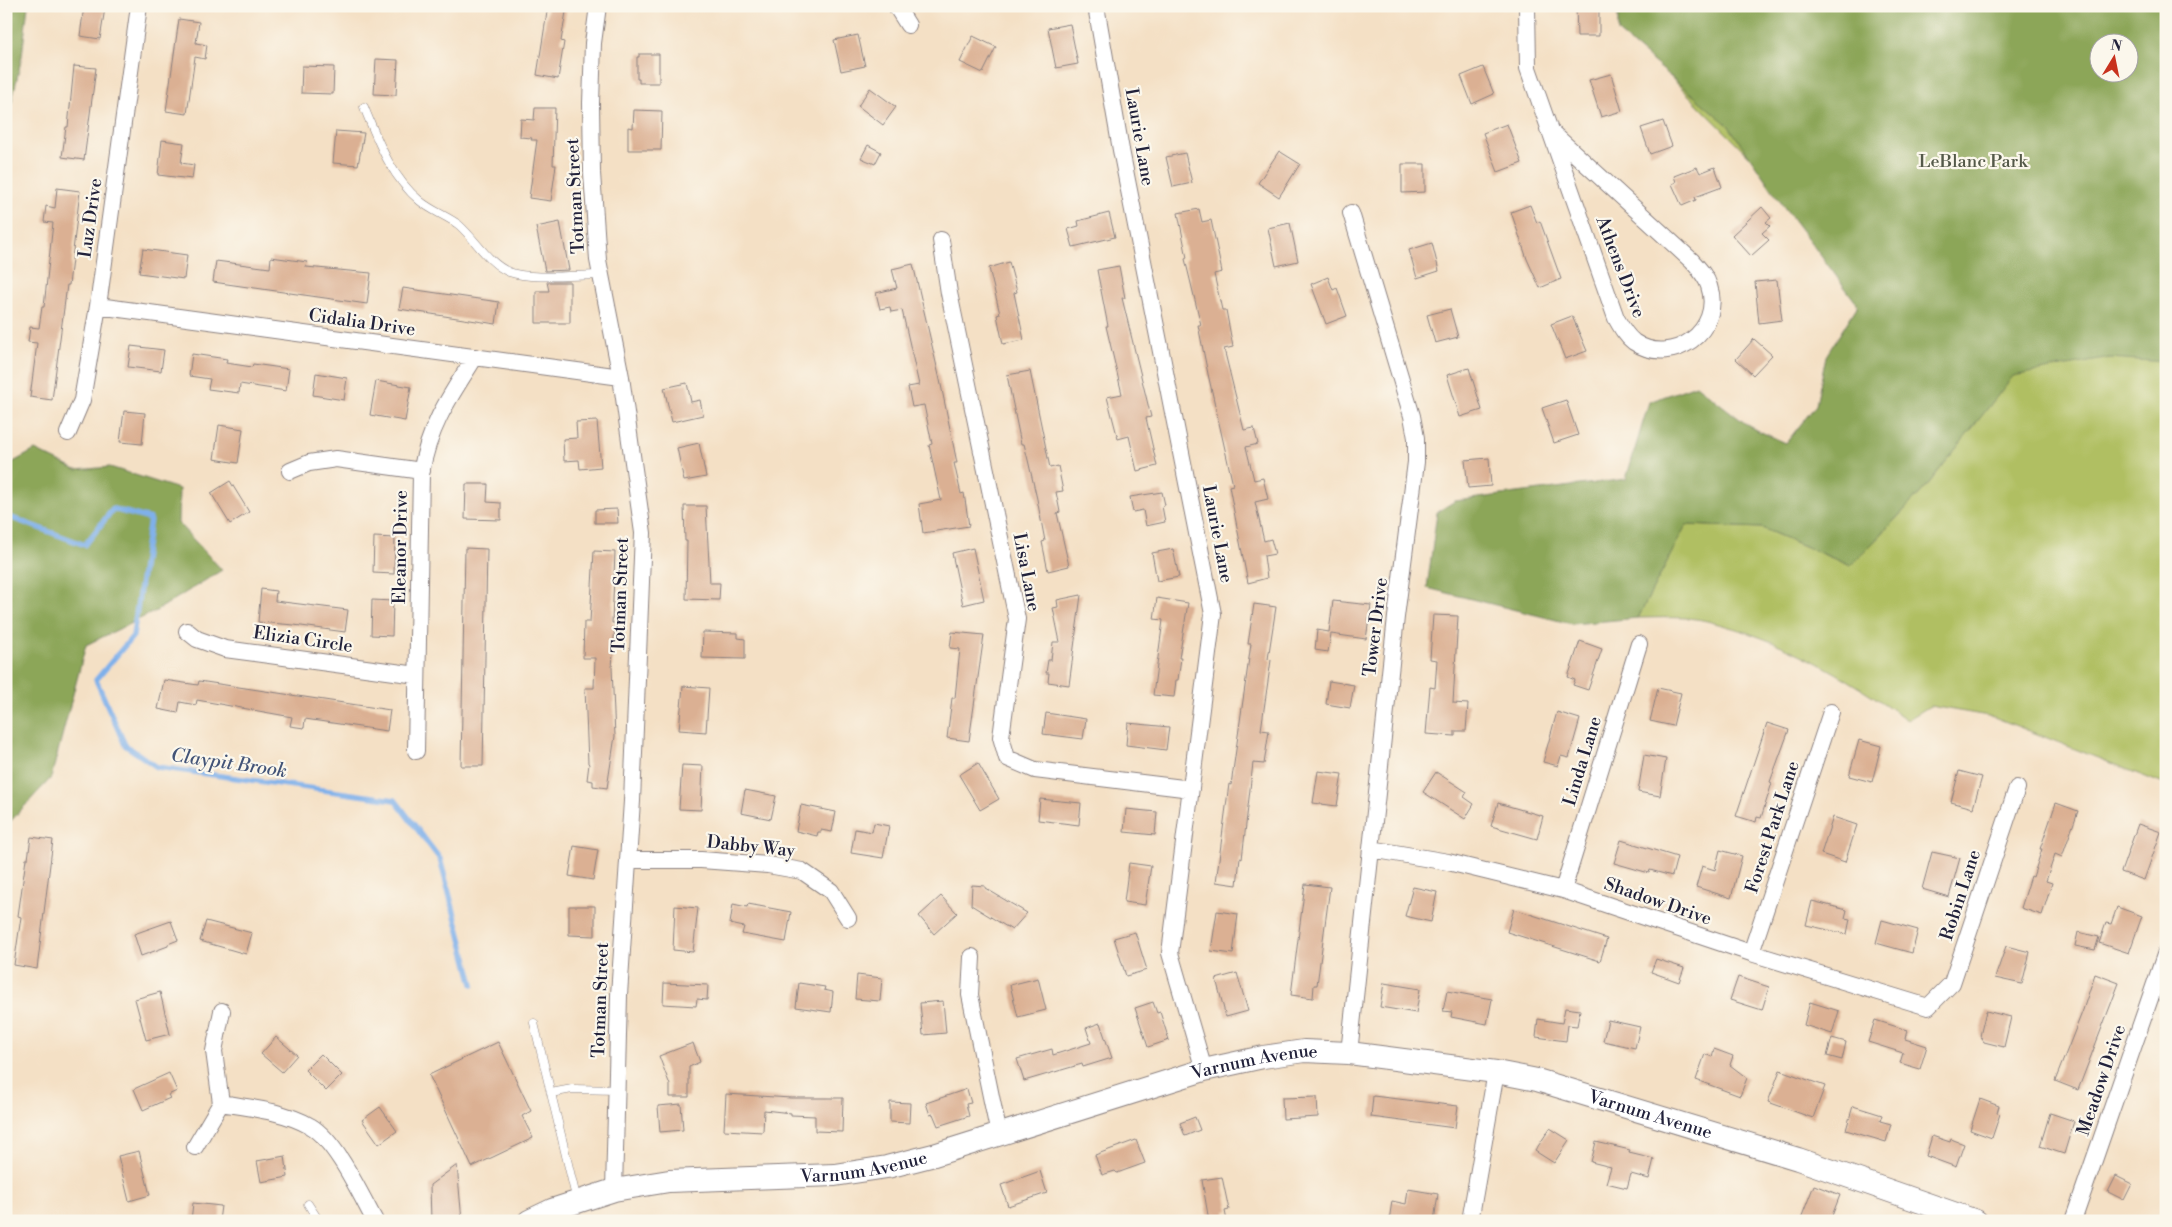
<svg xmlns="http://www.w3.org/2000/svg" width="2172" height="1227" viewBox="0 0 2172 1227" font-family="'Libre Bodoni',serif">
<rect width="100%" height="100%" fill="#fbf7ec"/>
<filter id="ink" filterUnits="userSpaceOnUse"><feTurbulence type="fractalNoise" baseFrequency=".02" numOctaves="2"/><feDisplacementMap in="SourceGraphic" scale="10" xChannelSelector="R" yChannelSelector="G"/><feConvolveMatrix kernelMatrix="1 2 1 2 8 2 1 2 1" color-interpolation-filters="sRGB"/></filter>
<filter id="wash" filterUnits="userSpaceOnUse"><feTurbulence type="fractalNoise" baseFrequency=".0096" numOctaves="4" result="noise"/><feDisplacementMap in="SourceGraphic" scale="20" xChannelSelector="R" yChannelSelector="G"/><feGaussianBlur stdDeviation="1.12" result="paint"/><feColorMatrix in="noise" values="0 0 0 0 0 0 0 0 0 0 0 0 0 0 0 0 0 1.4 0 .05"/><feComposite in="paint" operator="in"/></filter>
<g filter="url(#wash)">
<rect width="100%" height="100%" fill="#f4e0c5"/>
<!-- green -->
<path fill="#b0bf62" stroke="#69704e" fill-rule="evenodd" d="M1622,6h544v779l-172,-68 -64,-11 -23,14c-61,-45 -125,-81 -200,-99 -20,-5 -48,-3 -69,-3l47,-93 77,3 89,38 75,-79 69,-89 -143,-138 -230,-232zM2100,42h30v30h-30z"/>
<!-- forest -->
<path fill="#8ca658" stroke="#57644a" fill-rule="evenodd" d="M6,6h22l-6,50 -16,72z
M1618,6h548v356l-56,-4 -97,18 -87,111 -75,79 -89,-38 -76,-3 -48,93 -66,6 -145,-36 10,-76 18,-11 171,-22 23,-77 47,-17 54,42 36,16 30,-38 10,-49 32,-51 -74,-98 -56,-82 -110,-93zM2100,42h30v30h-30z
M35,450l41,20 34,-3 69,22 -1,34 44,47 -66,41 -70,34 -35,133 -45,48v-360z"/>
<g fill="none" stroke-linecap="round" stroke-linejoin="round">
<!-- stream -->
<path stroke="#7fb0ea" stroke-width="5.5" d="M6,518h6l73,27 28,-36 37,10 -17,117 -37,44 29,65 32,22 238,33 45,59 33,125"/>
</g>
<g id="blocks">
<!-- building -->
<path fill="#dbb093" d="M84,6l21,2 -5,31 -20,-3z
M548,6h19l-6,35 3,1 -6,37 -21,-4z
M1576,6h23v30h-22z
M179,19l20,3 -3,21 11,2 -2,14 -10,-2 -8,57 -21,-3z
M1070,24l8,40 -22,4 -8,-40z
M858,35l7,31 -24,5 -7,-31z
M973,36l23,11 -13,26 -23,-11z
M639,54h20v29h-20v-4h-2v-22h2z
M376,59l22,1 -2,35 -22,-1z
M74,66l22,2 -12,92 -22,-3 4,-30h2z
M302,66l32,1 -1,27 -32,-1z
M1483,67l11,27 -22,10 -11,-28z
M1611,74l11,37 -21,6 -12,-37z
M870,88l26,19 -13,18 -25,-19z
M535,108h20l-2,57h3l-5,36 -22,-3 8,-58h-6l1,-2 -12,-1 1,-18 13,1z
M634,110l28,1 -1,39h-33v-23l5,1z
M1663,121l9,25 -22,8 -9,-26z
M1507,124l15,39 -24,9 -15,-39z
M336,131l28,2 -6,32 -25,-2z
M162,140l22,3 -3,20 13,2 -2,14 -34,-4z
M868,145l13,7 -6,12 -14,-6z
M1279,151l21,13 -21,33 -21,-14z
M1185,153l7,30 -19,4 -7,-30z
M1402,164h23v28l-23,1z
M1697,167l3,6 15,-6 7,20 -27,10 1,3 -14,6 -10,-22 4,-2 -2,-6z
M57,188l23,3 -11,94h-2l-15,115 -22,-3 7,-54 -9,-1 2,-15 9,1 3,-21h2l9,-84 -9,-1 2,-16 9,2z
M1530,205l7,18 3,-2 21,58 -21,9 -13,-29 -16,-47z
M1762,207l9,11 -5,4 4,4 -8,7 7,7 -18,16 -19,-21z
M1199,209l3,13 9,-2 11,52 -8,2 8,36h4l7,37 -9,2 20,81 10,-2 4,16 -12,3 8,33 9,-2 5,21 -13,3 9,39 7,-2 4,15 -11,2 3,22 -19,5 -19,-97 4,-1 -25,-111 -10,-49h3l-16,-66 2,-1 -9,-45z
M1109,213l6,24 -42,10 -5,-18 11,-3 -1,-5z
M560,222l9,48 -24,1 -9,-44z
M1290,223l8,38 -22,5 -8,-38z
M1432,243l7,28 -22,7 -8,-28z
M143,249l44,6 -3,24 -45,-6z
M271,257l36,5 -1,5 65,6 -4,31 -154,-22 3,-21 54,7z
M1009,262l8,30 -3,1 10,47 -21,4 -6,-29 3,-1 -11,-46z
M913,264l27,116 17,83h-3l7,31 3,-1 5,33 -46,7 -4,-29 22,-4 -12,-55 3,-1 -8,-39 -12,2 -4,-20 11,-2 -17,-75 -11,2 -1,-5 -10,2 -4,-16 21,-5 -5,-19z
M1119,266l6,32h-3l29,119 -5,1 11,48 -20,5 -8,-35 -11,3 -11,-42 15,-3 -16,-68h2l-11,-56z
M1328,277l5,13 4,-2 10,28 -21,8 -15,-40z
M1777,280l5,40 -23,3 -4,-41z
M547,282h23v41h-34v-32h13z
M403,288l96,14 -3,22 -97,-15z
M1450,309l8,28 -23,6 -8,-28z
M1572,316l15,35 -22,8 -14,-35z
M1754,339l18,16 -19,20 -17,-16z
M131,346l33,4 -3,21 -33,-4z
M192,354l35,5 -1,4 26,4 1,-3 36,5 -3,22 -46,-7 -1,9 -31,-4 2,-10 -21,-3z
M1469,368l13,42 -22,7 -13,-42z
M1030,371l20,97 8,-2 5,25 -7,1 4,20 -3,1 12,53 -21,5 -6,-29 3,-1 -8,-42 -9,-39 -4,-16h-3l-14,-69z
M316,373l31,5 -3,22 -31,-5z
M376,381l35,6 -6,34 -35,-6z
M687,383l4,19 9,-2 3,15 -31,7 -8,-34z
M1566,400l12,35 -24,8 -12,-35z
M124,411l21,2 -3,31 -22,-2z
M597,421l4,46 -21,2 -1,-9 -15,1 -1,-22 14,-1 -1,-16z
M219,425l24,4 -5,34 -24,-4z
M699,443l7,34 -22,4 -7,-33z
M1489,458l2,28 -23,2 -3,-28z
M230,481l19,31 -19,12 -19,-31z
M466,484h22l-1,18 14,1v17l-36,-1z
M1162,492l3,13 -3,1 3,16 -19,4 -3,-16 -10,2 -3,-15z
M684,506h22l4,77h10l-1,17 -33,-1 1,-58h-2z
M617,509l1,14h-23v-13z
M374,537l21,1 -1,36 -21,-1z
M465,548l22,1 -4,217h-22z
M973,548l11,52 -21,5 -11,-52z
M1173,549l6,28 -22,4 -5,-28z
M594,551l21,1 -3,71h3l-3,45 3,68 -8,52 -14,-2v-5l-6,-1 2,-16 -1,-1 -3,-75h9l1,-30h-12l1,-36h6z
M261,589l15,2 -1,10 73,9 -3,22 -51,-7 -36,-3z
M1081,595l-12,90 -21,-3 1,-9h-3l2,-13h3l2,-18h7l-7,-34 5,-1 -1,-7z
M1157,598l31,5 -9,55h2l-3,22h-2l-2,17 -21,-2 10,-75 -9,-1z
M372,600l21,1 -1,35 -21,-1z
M1333,601l38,4 -5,34 -35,-5 -3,18 -13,-2 2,-20 12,2z
M1254,604l22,3 -8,52 3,1 -10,70 8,1 -5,33 -11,-1 -11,96 -2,-1 -3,27 -21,-3 13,-98 2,1 20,-141h-3z
M1433,615l25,1 -5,87 15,1 -2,27h-11v5l-29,-2 4,-47 5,1 2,-28 -7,-1z
M703,632l35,1v5l7,1v20l-43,-1z
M952,632l32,3 -15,106 -22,-3 5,-40h3l5,-49 -10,-1z
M1580,641l22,8 -14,41 -15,-5 2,-5 -7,-3z
M164,680l34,5 1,-4 191,29 -3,21 -82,-12 -1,9 -14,-2 2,-9 -95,-17 -1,5 -16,-3 -2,11 -20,-4z
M1329,681l25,4 -4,23 -24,-4z
M683,686l26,2 -3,44 -27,-2z
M1658,688l23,5 -8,33 -23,-5z
M1557,712l23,7 -11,39 -8,-2 -3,10 -15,-4z
M1046,713l40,6 -3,20 -40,-5z
M1128,723l41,4 -3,23 -40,-5z
M1767,723l22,7 -19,52 2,1 -11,35 -4,-1 -1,5 -20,-6z
M1859,740l22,6 -9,36 -23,-6z
M1644,755l22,4 -6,37 -22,-4z
M978,763l21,36 -19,11 -21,-35z
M682,765l21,1 -2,44 -22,-1z
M1318,771l24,3 -5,32 -24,-3z
M1959,771l23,6 -9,31 -22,-6z
M1436,772l31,20 -3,5 10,7 -9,15 -42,-27z
M745,790l31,6 -5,23 -30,-6z
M1040,799l41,4 -2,22 -41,-5z
M1498,803l45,13 -6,23 -46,-13z
M2056,803l22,8 -16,46 -7,-3 -9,27 6,2 -10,32 -21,-7 10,-32 2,1 9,-28h-2z
M801,805l35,7 -4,20 -11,-2v2h-3l-1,4 -21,-5z
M1126,809l31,3 -2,23 -31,-3z
M1833,817l24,8 -12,37 -24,-8z
M874,823l15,3 -6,32 -32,-5 4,-24 17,3z
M2138,824l23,8 -17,48 -23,-8z
M31,837l22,3 -16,129 -23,-4 7,-48 -3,-1 8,-57h2z
M1621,840l56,17 -5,19 -22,-6 -1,3 -35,-10z
M574,846l24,4 -5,30 -24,-4z
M1720,850l22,6 -11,42 -35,-11 6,-21 13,4z
M1932,852l28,6 -11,39 -27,-8z
M1129,863l22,3 -6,39 -21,-3z
M1305,884l25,3 -13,98h-3l-1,13 -22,-3z
M972,885l13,1v2l42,25 -15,17 -41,-25z
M1413,887l24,5 -6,30 -26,-6z
M941,896l16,17 -23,21 -15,-18z
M1812,901l35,9 -2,8 5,1 -3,15 -41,-9z
M733,904l14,3 1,-3 43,8 -5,30 -44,-8 2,-7 -14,-3z
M569,906h26v30l-26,-1z
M675,906l23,2 -5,44 -20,-2z
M2117,907l25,9 -13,37 -30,-10 7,-20 5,1z
M1514,909l93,30 -7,22 -93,-29z
M1217,911l21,3 -5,40 -22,-3z
M1882,920l36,10 -6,23 -36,-10z
M171,921l7,19 -10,4v2l-27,10 -7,-22z
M206,921l46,12 -6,21 -46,-13z
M1135,932l12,38 -21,6 -12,-38z
M2078,932l21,5 -4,13 -20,-4z
M2006,946l24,6 -8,32 -27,-6z
M1656,959l28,9 -5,14 -28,-10z
M1237,973l11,38 -22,6 -10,-38z
M2095,974l24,9 -41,107 -23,-9 28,-71z
M857,975l25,3 -2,23 -25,-2z
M1738,977l31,10 -7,23 -32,-10z
M1038,978l8,32 -28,7 -8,-32z
M664,983l44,2 -1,15 -10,-1 -1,7 -33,-2z
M799,983l26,4 -1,3 9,2 -2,20 -35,-5z
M1384,983l36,6 -4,24 -36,-6z
M1447,991l45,8 -5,25 -36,-7 1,-5 -9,-1z
M160,992l10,42 -24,6 -11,-41z
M943,1001l3,32 -23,2 -3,-32z
M1153,1002l4,11 3,-1 9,28 -21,7 -13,-39z
M1810,1002l29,9 -7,23 -28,-9z
M1565,1008l15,2 -3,16 -9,-1 -2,16 -30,-4 2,-18 24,4z
M1986,1011l25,6 -7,30 -20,-5 -4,-6z
M1608,1020l32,7 -5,21 -32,-7z
M1875,1020l32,10 -2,9 22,7 -7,23 -20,-6 3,-10 -35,-11z
M1100,1023l12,35 -29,9 -1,-3 -58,17 -7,-22 35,-10 1,6 38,-12 -5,-15z
M276,1037l21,18 -15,17 -21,-18z
M1832,1038l14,4 -4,18 -15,-4z
M498,1042l33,69 -9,5 11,22 -61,29 -43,-92z
M693,1043l7,19 -11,5v30h-19v-12l-11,-29z
M1714,1049l19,7 -3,9 17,13 -7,18 -44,-16 9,-26 7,3z
M321,1054l21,21 -16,16 -21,-21z
M1780,1070l45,16 -12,32 -45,-16z
M169,1073l8,18 -9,4 2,3 -27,12 -9,-21z
M967,1089l4,14 -5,1 3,12 -31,10 -5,-12 -3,1 -4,-12z
M726,1094l65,4h52l-1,34 -27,-1v-15l-24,-1v-2l-27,-3 -1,22 -39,-2z
M1373,1096l85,10 -3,22 -84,-11z
M1317,1097l1,20 -35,2 -1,-21z
M1980,1099l19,7 -2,7 3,1 -8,24 -22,-8z
M890,1102l20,1 -1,20 -19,-1z
M681,1104l2,26 -23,2 -2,-26z
M1853,1106l29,9 -2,6 11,3 -5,18 -40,-12z
M380,1107l17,24 -18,13 -17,-24z
M2050,1113l24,8 -10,33 -24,-8z
M1195,1117l5,13 -15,6 -5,-13z
M1550,1128l19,12 -15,23 -19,-12z
M1932,1136l18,6 1,-3 13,5 -8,23 -30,-11z
M1136,1140l9,23 -28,10 -2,-2 -13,4 -7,-20z
M1596,1142l34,8 -1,3 25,6 -5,20 -18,-5 -4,14 -21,-5 5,-16 -20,-5z
M139,1151l11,44 -21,6 -11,-45z
M285,1156l3,21 -27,5 -4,-21z
M457,1165l5,56h-31l-1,-36z
M1040,1171l7,22 -39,13 -7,-21z
M2116,1176l16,8 -8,16 -16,-8z
M1222,1177l7,33 -4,1 2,10h-18l-7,-41z
M1814,1185l26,10 -10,26h-30z
M1408,1189l30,5 -4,27h-45l3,-20 14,3z
M193,1203l28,3 -2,15h-28z"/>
</g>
</g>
<g filter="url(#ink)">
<use href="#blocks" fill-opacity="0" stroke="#8b8180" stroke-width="1"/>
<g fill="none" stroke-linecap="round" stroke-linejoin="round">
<!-- service casing -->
<g stroke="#8b8180" stroke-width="9">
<path id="service" d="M364,107c14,34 27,70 56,94 12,10 27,15 39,24 17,15 29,38 50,47 22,8 66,3 91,3
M534,1023l43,178
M551,1093l21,-4 45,1
M308,1204l11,17"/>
</g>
<!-- minor casing -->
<g stroke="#8b8180" stroke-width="18">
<path id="minor" d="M598,6l-5,37 -2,60 1,70 6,87 23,117 22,156 -11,268 -13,194 -5,195
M896,6l12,19
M1096,6l25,144 92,464 -43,339 34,117
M1527,6l1,62 88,250c5,9 10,18 18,24 38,26 90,-12 75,-56 -3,-10 -10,-17 -17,-25l-144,-132
M941,240l8,53 68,326 -16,118 6,21 28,12 156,19
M98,306l523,71
M68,433l14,-33 16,-94 41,-300
M290,471l19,-8 27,-4 86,12
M187,631l10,8 28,10 192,26
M416,751l5,-278c8,-47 29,-77 54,-116
M1371,849l77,13 115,28 188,63 177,54 24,-24 65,-195
M628,860h73l67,5 34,6 29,20 17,27
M1563,890l76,-246
M1751,953l80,-241
M972,957l-2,38 29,140
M1349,1053l47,-436 20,-155v-24l-4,-22 -61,-203
M221,1103c30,5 62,8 89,23 27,16 50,68 65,95
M195,1147l26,-44 -7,-52 8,-40
M1470,1221l26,-149
M2073,1221l93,-269"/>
</g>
<!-- secondary casing -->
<g stroke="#8b8180" stroke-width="24">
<g id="secondary">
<path id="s1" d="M529,1221l23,-11 62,-20 55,-9 166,-6 52,-8 47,-12 270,-85 59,-13 41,-6 45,2 147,19 41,8 261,79 178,62"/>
</g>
</g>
<!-- service -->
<use href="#service" stroke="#fff" stroke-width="8"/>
<!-- minor -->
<use href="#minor" stroke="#fff" stroke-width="16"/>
<!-- secondary -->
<use href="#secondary" stroke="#fff" stroke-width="22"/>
</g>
</g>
<g text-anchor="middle" stroke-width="4.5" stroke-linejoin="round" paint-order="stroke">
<!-- street labels -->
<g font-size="18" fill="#22223b" stroke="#fbf7ec">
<text transform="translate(1140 137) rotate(80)" y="6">Laurie Lane</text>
<text transform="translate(575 196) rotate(-93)" y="6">Totman Street</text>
<text transform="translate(90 218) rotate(-82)" y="6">Luz Drive</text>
<text transform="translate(1621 267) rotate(69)" y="6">Athens Drive</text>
<text transform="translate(362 322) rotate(8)" y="6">Cidalia Drive</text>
<text transform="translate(1218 534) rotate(79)" y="6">Laurie Lane</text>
<text transform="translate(400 547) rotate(-89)" y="6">Eleanor Drive</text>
<text transform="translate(1027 572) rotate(79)" y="6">Lisa Lane</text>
<text transform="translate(620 595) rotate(-88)" y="6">Totman Street</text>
<text transform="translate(1375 627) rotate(-83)" y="6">Tower Drive</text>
<text transform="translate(303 639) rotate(8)" y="6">Elizia Circle</text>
<text transform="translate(1582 761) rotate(-73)" y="6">Linda Lane</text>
<text transform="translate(1772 827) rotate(-72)" y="6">Forest Park Lane</text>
<text transform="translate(751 846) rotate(6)" y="6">Dabby Way</text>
<text transform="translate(1960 895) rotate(-72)" y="6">Robin Lane</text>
<text transform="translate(1658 901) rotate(19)" y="6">Shadow Drive</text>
<text transform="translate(600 1000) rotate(-88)" y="6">Totman Street</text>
<text dy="6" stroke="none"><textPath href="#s1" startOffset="748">Varnum Avenue</textPath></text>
<text transform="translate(2101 1080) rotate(-71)" y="6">Meadow Drive</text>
<text dy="6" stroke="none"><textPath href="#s1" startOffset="1152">Varnum Avenue</textPath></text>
<text dy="6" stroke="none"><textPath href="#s1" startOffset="342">Varnum Avenue</textPath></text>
</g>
<!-- park labels -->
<g font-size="18" fill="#545949" stroke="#fbf7ec">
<text x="1973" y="167">LeBlanc Park</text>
</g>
<!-- water labels -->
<g font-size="19" font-style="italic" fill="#435478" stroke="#fbf7ec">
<text transform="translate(229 762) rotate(8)" y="7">Claypit Brook</text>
</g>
</g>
<!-- margin -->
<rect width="2172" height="1227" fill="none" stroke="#fbf7ec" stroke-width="25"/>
<!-- north arrow -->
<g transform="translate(2114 58) rotate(10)"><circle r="24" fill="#fbf7ec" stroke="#a4a2a5"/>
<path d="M0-4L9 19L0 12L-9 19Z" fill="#c8321e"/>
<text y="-8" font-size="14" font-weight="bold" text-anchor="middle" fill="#22223b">N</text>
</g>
</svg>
